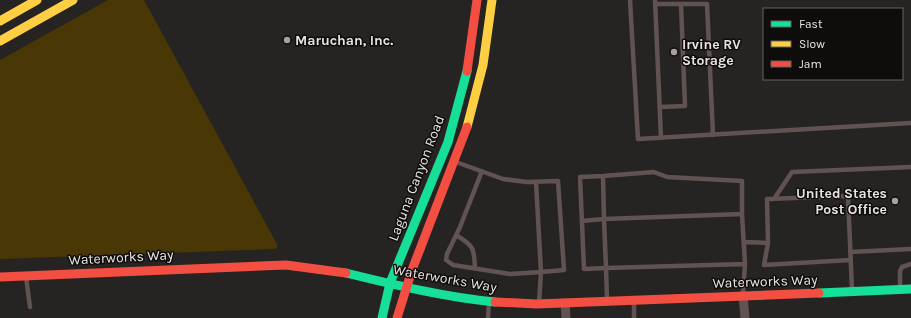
<svg xmlns="http://www.w3.org/2000/svg" width="911" height="318" viewBox="0 0 911 318" font-family="Karla,sans-serif">
<rect width="100%" height="100%" fill="#262422"/>
<!-- grass -->
<path fill="#493705" d="M108,0h36l134,246 -3,3 -275,10v-199z"/>
<g fill="none" stroke-linecap="round" stroke-linejoin="round">
<!-- lane -->
<path stroke="#605351" stroke-width="4.5" d="M630,0l8,139 273,-16
M655,0l6,138
M656,4h51l6,131
M660,107l25,-1 -4,-102
M456,162l47,17 24,3 31,-1 6,89 -23,2 -2,31
M482,171l-22,56 -13,27 -1,6 7,5 57,9 31,-2 -5,-90
M603,176l51,-4 13,5 75,4v33
M774,199l18,-27 119,-5
M582,221l22,-2 -1,-43 -23,1 4,92 22,-1 -2,-49 138,-5 3,50
M456,235c18,11 18,13 19,33
M744,242l24,1
M850,252l61,-3
M850,260l-86,5 4,-22 -1,-44 81,-3 4,94
M26,277l4,30
M900,289v-18l2,-4 9,-3
M607,300l-1,-32 139,-4 -2,30
M634,302v16
M488,318l1,-16"/>
<!-- street -->
<path stroke="#605351" stroke-width="9" d="M743,295l2,23
M565,303l1,15"/>
<!-- fast -->
<path stroke="#16e098" stroke-width="9" d="M346,273c49,12 98,24 149,29
M819,293l92,-4
M382,318l8,-35 58,-141 19,-71"/>
<!-- slow -->
<path stroke="#ffcf43" stroke-width="9" d="M0,21l37,-21
M0,41l73,-41
M467,127l16,-62 9,-65"/>
<!-- jam -->
<path stroke="#f24e42" stroke-width="9" d="M467,71l10,-71
M0,277l286,-12 60,8
M495,302l42,2 282,-11
M397,318l15,-48 55,-143"/>
</g>
<!-- markers -->
<g fill="#a5a19f" stroke="#0f0d0c" stroke-width="1.5">
<circle cx="287" cy="40" r="4"/>
<circle cx="674" cy="52" r="4"/>
<circle cx="895" cy="201" r="4"/>
</g>
<g text-anchor="middle" stroke-width="3" stroke-linejoin="round" paint-order="stroke">
<!-- poi labels -->
<g font-size="14" font-weight="bold" fill="#e9e5e3" stroke="#0f0d0c" text-anchor="start">
<text x="295" y="45">Maruchan, Inc.</text>
<text x="682" y="49">Irvine RV<tspan x="682" dy="16">Storage</tspan></text>
<text x="887" y="198" text-anchor="end">United States<tspan x="887" dy="16">Post Office</tspan></text>
</g>
<!-- street labels -->
<g font-size="14" fill="#e9e5e3" stroke="#0f0d0c">
<text transform="translate(416 178) rotate(-69)" y="5">Laguna Canyon Road</text>
<text transform="translate(121 257) rotate(-3)" y="5">Waterworks Way</text>
<text transform="translate(445 278) rotate(10)" y="5">Waterworks Way</text>
<text transform="translate(765 281) rotate(-2)" y="5">Waterworks Way</text>
</g>
</g>
<!-- legend -->
<rect x="763" y="8" width="140" height="72" fill="#0f0d0c" stroke="#666362"/>
<rect x="771" y="21" width="20" height="6" fill="#16e098" stroke="#666362"/>
<text x="799" y="28" font-size="12" fill="#e9e5e3">Fast</text>
<rect x="771" y="41" width="20" height="6" fill="#ffcf43" stroke="#666362"/>
<text x="799" y="48" font-size="12" fill="#e9e5e3">Slow</text>
<rect x="771" y="61" width="20" height="6" fill="#f24e42" stroke="#666362"/>
<text x="799" y="68" font-size="12" fill="#e9e5e3">Jam</text>
</svg>
